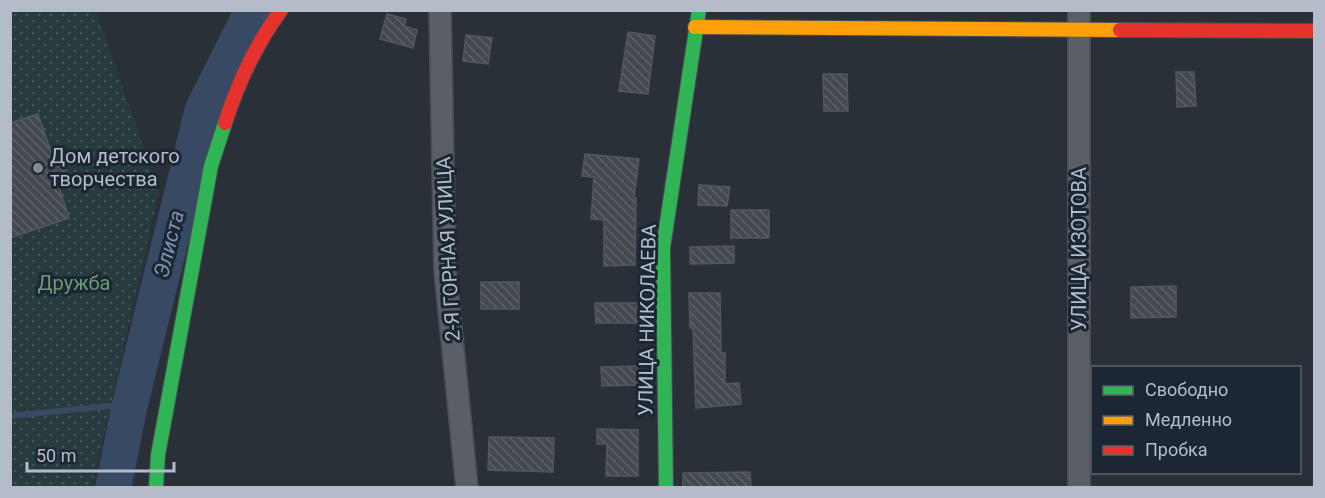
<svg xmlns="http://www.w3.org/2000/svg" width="1325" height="498" viewBox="0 0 1325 498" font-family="Roboto,sans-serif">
<defs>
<pattern id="park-dots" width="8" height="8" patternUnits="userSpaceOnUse" patternTransform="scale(1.5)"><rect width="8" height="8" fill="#273a3e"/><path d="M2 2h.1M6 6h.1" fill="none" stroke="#445559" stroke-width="1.8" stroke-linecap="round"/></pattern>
<pattern id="building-back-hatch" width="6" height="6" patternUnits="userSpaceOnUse" patternTransform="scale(1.5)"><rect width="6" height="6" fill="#444950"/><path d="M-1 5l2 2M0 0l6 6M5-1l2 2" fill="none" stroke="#5d6168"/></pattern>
</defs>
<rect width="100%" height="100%" fill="#2a3038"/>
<!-- park -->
<path fill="url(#park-dots)" d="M11,11h85l63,181 -67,295h-81l-1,-249 59,-20 -11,-34 11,-3 -17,-26 -41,-32z"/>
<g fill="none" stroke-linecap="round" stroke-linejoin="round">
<!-- stream -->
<path stroke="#384963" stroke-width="6" d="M10,416l120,-12"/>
<!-- river -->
<path stroke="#384963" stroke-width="36" d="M113,488l17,-84 73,-295 50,-99"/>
</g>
<!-- building -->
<path fill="url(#building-back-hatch)" stroke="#52575f" stroke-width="1.5" d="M387,14l19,5 -2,7 13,4 -4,18 -33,-9z
M628,32l27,4 -7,58 -29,-3z
M466,35l26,3 -4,26 -25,-3z
M1176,72h18l2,34 -19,1z
M823,74h24l1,37h-24z
M38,114l14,41 8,-3 10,29 -12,3 11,34 -59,20v-115z
M585,154l54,5 -5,39h2l-1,67 -31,1v-46l-13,-1 3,-42 -12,-1z
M699,185l31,2 -3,19 -29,-1z
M731,210h38v28h-38z
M734,246v17l-44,1v-17z
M481,282h38v27h-38z
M1176,286v31l-45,1v-31z
M689,293h31l1,60h4v31l14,-1 2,21 -45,4 -3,-80h-3z
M595,303h42v20h-41z
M638,366l1,19 -37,1 -1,-19z
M597,429l41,1v46h-32l1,-32h-10z
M489,437l65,1 -1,34 -65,-2z
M750,472l1,16h-68v-15z"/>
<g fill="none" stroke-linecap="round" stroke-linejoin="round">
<!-- street casing -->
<g stroke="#484c53" stroke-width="24">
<path id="street" d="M440,10l5,260 22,218
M1079,10v478"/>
</g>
<!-- fast casing -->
<g stroke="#484c53" stroke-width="16">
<path id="fast" d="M156,488l2,-33 53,-289 14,-43
M666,488l-3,-240 36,-238"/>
</g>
<!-- slow casing -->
<g stroke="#484c53" stroke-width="16">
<path id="slow" d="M695,27l425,3"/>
</g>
<!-- jam casing -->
<g stroke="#484c53" stroke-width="16">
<path id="jam" d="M1120,30l194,1
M225,123c13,-40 31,-79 56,-113"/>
</g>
<!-- street -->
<use href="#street" stroke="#5a5e66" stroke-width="21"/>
<!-- fast -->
<use href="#fast" stroke="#30b455" stroke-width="14"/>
<!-- slow -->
<use href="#slow" stroke="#ff9f0a" stroke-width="14"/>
<!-- jam -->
<use href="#jam" stroke="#e5322d" stroke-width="14"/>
</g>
<!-- markers -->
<circle fill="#848b96" stroke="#1d2633" stroke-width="2" cx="38" cy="168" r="6"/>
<g text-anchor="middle" stroke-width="6" stroke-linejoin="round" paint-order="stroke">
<!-- poi labels -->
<g font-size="20" fill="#b4bcc9" stroke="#1d2633" text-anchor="start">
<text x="50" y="163">Дом детского<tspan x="50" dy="23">творчества</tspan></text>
</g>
<!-- street labels -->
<g font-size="20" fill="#b4bcc9" stroke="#1d2633">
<text transform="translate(448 249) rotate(-93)" y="7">2-Я ГОРНАЯ УЛИЦА</text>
<text transform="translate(1079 249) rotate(-90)" y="7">УЛИЦА ИЗОТОВА</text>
<text transform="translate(647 320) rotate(-89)" y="7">УЛИЦА НИКОЛАЕВА</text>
</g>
<!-- park labels -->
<g font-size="20" fill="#6b9a76" stroke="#1d2633">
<text x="74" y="290">Дружба</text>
</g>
<!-- water labels -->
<g font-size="21" font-style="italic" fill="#7c92b1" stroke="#1d2633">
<text transform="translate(169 244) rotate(-76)" y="7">Элиста</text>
</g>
</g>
<!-- border -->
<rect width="1325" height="498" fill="none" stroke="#b4bcc9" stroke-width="24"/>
<!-- legend -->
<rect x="1091" y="366" width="210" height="108" fill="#1d2633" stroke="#59626f" stroke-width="1.5"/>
<rect x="1103" y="386" width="30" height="9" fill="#30b455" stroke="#59626f" stroke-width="1.5"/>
<text x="1145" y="396" font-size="18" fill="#b4bcc9">Свободно</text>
<rect x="1103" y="416" width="30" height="9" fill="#ff9f0a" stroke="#59626f" stroke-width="1.5"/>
<text x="1145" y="426" font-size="18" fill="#b4bcc9">Медленно</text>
<rect x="1103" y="446" width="30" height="9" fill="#e5322d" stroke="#59626f" stroke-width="1.5"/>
<text x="1145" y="456" font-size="18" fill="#b4bcc9">Пробка</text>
<!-- scale -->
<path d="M27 462v9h147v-9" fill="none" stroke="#b4bcc9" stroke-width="3"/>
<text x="36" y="462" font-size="18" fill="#b4bcc9" stroke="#1d2633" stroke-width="4.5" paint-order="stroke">50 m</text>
</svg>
